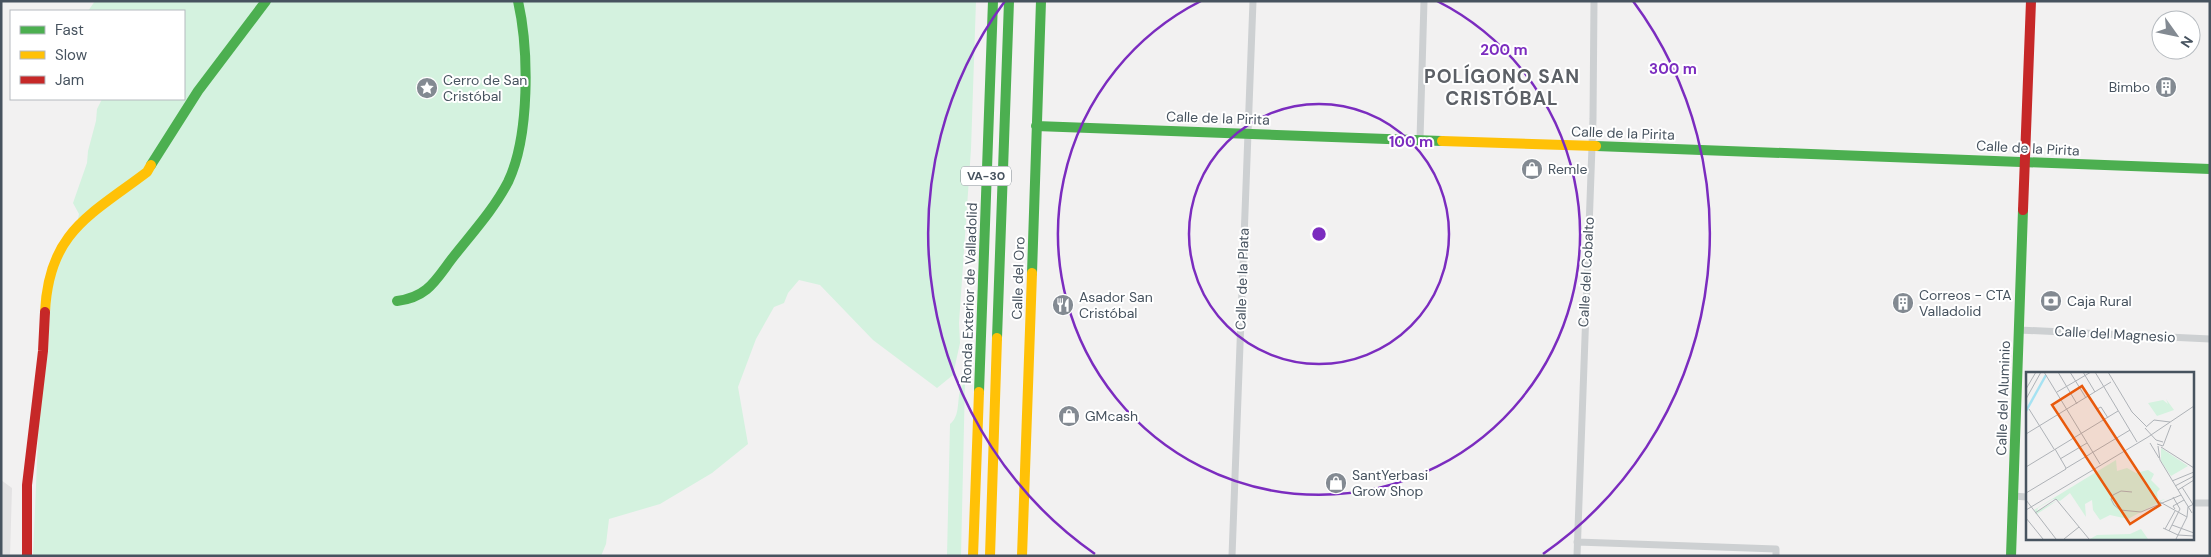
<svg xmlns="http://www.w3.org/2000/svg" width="2211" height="557" viewBox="0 0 2211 557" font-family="'DM Sans',sans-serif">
<rect width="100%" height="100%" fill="#f2f1f1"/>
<!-- education -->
<path fill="#e3e2e3" d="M1,480l11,8 -2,68h-9z"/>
<!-- green -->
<path fill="#d4f2df" d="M95,1h881l-5,148 -12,174 1,20 -7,32 -16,13 -64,-48 -53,-55 -21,-5 -11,13 -4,10 -10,4 -18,32 -18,48 10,57 -36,29 -52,31 -51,15 -3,25 -5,12h-568l6,-141 9,-62 3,-64 9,-31 15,-23 4,-21 -6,-11 14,-40 1,-12 8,-30 1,-12 5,-10h82v-88h-96z
M965,382l-4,174h-14l3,-132c13,-10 4,-31 15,-42z"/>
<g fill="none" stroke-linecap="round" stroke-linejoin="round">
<!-- street -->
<path stroke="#cdd0d2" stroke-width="7" d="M1420,139l4,-138
M2019,330l191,9
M2013,496l14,1
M2192,503h18
M1577,542l199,7v7
M1232,556l21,-555
M1577,556l16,-437 1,-118"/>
<!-- fast -->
<path stroke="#4caf50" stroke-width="10" d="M1036,126l406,15
M1596,146l614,23
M151,165l47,-74 68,-90
M1032,273l9,-272
M397,301c32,-4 39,-22 57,-45 19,-24 40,-47 54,-74 22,-46 21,-132 10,-181
M997,338l12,-337
M979,392l14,-391
M2011,556l12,-346"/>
<!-- slow -->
<path stroke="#ffc107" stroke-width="10" d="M1442,141l154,5
M45,312c4,-80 44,-96 102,-140l4,-7
M973,556l6,-164
M990,556l7,-218
M1022,556l10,-283"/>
<!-- jam -->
<path stroke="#c62828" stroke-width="10" d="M2023,210l8,-209
M27,556v-71l16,-134 2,-39"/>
</g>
<!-- distance rings -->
<g fill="none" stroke="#7b2cbf" stroke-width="2.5">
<circle cx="1319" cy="234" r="130"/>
<path d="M1437 1A261 261 0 1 1 1201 1"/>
<path d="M1095 554A391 391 0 0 1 1005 1M1633 1A391 391 0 0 1 1543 554"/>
</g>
<!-- icons -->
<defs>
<g id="building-disc" transform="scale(1.125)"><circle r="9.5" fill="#838a92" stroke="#fff"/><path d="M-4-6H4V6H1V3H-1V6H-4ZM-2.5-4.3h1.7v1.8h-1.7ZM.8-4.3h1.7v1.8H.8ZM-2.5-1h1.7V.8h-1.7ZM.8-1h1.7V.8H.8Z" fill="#fff"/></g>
<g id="sight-disc" transform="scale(1.125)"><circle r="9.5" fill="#838a92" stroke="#fff"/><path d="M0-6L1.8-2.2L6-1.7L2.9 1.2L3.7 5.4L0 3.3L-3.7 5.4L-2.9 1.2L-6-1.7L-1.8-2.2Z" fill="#fff"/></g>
<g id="shop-disc" transform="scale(1.125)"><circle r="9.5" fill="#838a92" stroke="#fff"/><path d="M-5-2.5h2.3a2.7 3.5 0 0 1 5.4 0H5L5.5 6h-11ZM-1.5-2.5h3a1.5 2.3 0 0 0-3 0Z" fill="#fff"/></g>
<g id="bank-disc" transform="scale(1.125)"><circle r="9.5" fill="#838a92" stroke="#fff"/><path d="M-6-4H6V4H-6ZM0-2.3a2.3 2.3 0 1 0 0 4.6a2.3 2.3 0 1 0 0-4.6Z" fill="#fff"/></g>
<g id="restaurant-disc" transform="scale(1.125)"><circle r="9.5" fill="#838a92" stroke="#fff"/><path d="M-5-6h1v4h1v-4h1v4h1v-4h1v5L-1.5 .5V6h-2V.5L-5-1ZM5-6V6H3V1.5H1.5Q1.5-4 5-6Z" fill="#fff"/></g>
</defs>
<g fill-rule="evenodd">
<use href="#building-disc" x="2166" y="87"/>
<use href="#sight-disc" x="427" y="88"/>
<use href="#shop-disc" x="1532" y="169"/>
<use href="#bank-disc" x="2051" y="301"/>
<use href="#building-disc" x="1903" y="303"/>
<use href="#restaurant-disc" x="1063" y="305"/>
<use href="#shop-disc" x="1069" y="416"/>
<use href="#shop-disc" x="1336" y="483"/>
</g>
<g text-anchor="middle" stroke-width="4" stroke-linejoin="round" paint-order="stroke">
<!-- shield labels -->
<rect fill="#fff" stroke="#7e878f" stroke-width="1" x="961" y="166.5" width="50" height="19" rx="4"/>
<g font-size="12" font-weight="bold" fill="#47535f">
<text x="986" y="180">VA-30</text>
</g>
<!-- poi labels -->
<g font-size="14" fill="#47535f" stroke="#fff" text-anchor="start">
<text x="443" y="85">Cerro de San<tspan x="443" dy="16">Cristóbal</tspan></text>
<text x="2150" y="92" text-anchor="end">Bimbo</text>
<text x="1548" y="174">Remle</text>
<text x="1919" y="300">Correos - CTA<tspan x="1919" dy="16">Valladolid</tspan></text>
<text x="1079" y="302">Asador San<tspan x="1079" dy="16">Cristóbal</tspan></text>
<text x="2067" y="306">Caja Rural</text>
<text x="1085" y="421">GMcash</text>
<text x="1352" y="480">SantYerbasi<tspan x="1352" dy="16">Grow Shop</tspan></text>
</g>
<!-- street labels -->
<g font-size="14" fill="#47535f" stroke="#fff">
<text transform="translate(1218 118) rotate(2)" y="5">Calle de la Pirita</text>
<text transform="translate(1623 133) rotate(2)" y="5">Calle de la Pirita</text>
<text transform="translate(2028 148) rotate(3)" y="5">Calle de la Pirita</text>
<text transform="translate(1586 272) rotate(-87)" y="5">Calle del Cobalto</text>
<text transform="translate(1018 278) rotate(-88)" y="5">Calle del Oro</text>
<text transform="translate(1242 279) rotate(-88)" y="5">Calle de la Plata</text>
<text transform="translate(969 293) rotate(-88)" y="5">Ronda Exterior de Valladolid</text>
<text transform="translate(2115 334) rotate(3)" y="5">Calle del Magnesio</text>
<text transform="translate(2003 398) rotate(-88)" y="5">Calle del Aluminio</text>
</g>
<!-- district labels -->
<g font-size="19" font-weight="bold" letter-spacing="1" fill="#5c6066" stroke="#fff">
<text x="1502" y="83">POLÍGONO SAN<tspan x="1502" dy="22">CRISTÓBAL</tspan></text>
</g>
</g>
<!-- overview -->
<g transform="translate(2026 372)">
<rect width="168" height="168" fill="#f2f1f1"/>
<path d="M140,27l8,11 -17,6 -9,-13 15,-3 5,4zM135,76l27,18 -17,10 -10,-15zM90,88l1,11 10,-3 9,5 12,-3 6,4 -3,6 9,9 -3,3 1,9 7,-2 -37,20 -18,-4 -10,5 -7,-10 -1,-10 -7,4 1,13 -16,-24 -10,8 -7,-2 -15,9 -1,3 21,-11 -21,14 -3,-4zM115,157l7,10h-58l7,-4 33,-1z" fill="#d4f2df"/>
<path fill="none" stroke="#a6e2f2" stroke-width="2.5" d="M0,39l20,-36"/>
<path fill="none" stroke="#aeb2b7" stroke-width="1" d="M18,0l56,92M32,0l19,32M44,0l16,26M57,0l12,20M69,0l42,70M82,0l24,40 14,14M0,17l10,-17M31,20l34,-20M0,27l15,-27M3,37l25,40M78,48l-7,-11 4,-2 7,11M120,55l8,-7 16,2M119,56l11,12 7,2M0,62l85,-52M124,71l9,15M131,72l6,2 8,-21M132,74l2,14 32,53M135,75l33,21M29,77l11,19M34,87l27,-16M0,95l92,-56M39,97l65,-39M146,109l22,-9M149,114l19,-10M156,115l12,19M152,118l16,-10M106,120l-11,-1 -8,4 -2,4 3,6 6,5 21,2 40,-17M0,121l40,-24M0,128l30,39M134,130l27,15M149,137l-2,-3 11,-6M0,138l122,-73 46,-31M9,141l21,-14 33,40M0,146l17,21M146,153l22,8M137,156l15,7 16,1M139,157l10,-18M143,159l11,-22 -7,-12M38,167l15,-12M150,167l11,-22 1,-10 6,-3"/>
<path fill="#e8590c" fill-opacity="0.15" stroke="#e8590c" stroke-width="2.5" d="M56,14l78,119 -30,19 -78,-119z"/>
<rect width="168" height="168" fill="none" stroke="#47535f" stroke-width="2.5"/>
</g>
<circle cx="1319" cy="234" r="8" fill="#7b2cbf" stroke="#fff" stroke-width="2.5"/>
<g font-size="15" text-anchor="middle" font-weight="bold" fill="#7b2cbf" stroke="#fff" stroke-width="4" stroke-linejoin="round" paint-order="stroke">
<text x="1504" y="55">200 m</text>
<text x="1673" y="74">300 m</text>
<text x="1411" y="147">100 m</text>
</g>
<!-- border -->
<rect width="2211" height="557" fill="none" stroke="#47535f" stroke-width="5"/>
<!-- legend -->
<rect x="10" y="10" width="175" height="90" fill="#ffffff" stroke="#b5babf"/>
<rect x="20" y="26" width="25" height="8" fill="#4caf50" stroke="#b5babf"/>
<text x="55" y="35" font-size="15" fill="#47535f">Fast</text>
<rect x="20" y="51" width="25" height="8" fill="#ffc107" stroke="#b5babf"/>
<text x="55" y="60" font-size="15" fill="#47535f">Slow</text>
<rect x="20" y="76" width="25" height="8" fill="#c62828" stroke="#b5babf"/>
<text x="55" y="85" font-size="15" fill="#47535f">Jam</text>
<!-- north arrow -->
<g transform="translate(2176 35) rotate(123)"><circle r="24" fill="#ffffff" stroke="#b5babf"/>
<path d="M0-4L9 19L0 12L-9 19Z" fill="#838a92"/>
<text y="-8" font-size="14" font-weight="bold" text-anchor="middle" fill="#47535f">N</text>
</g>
</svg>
